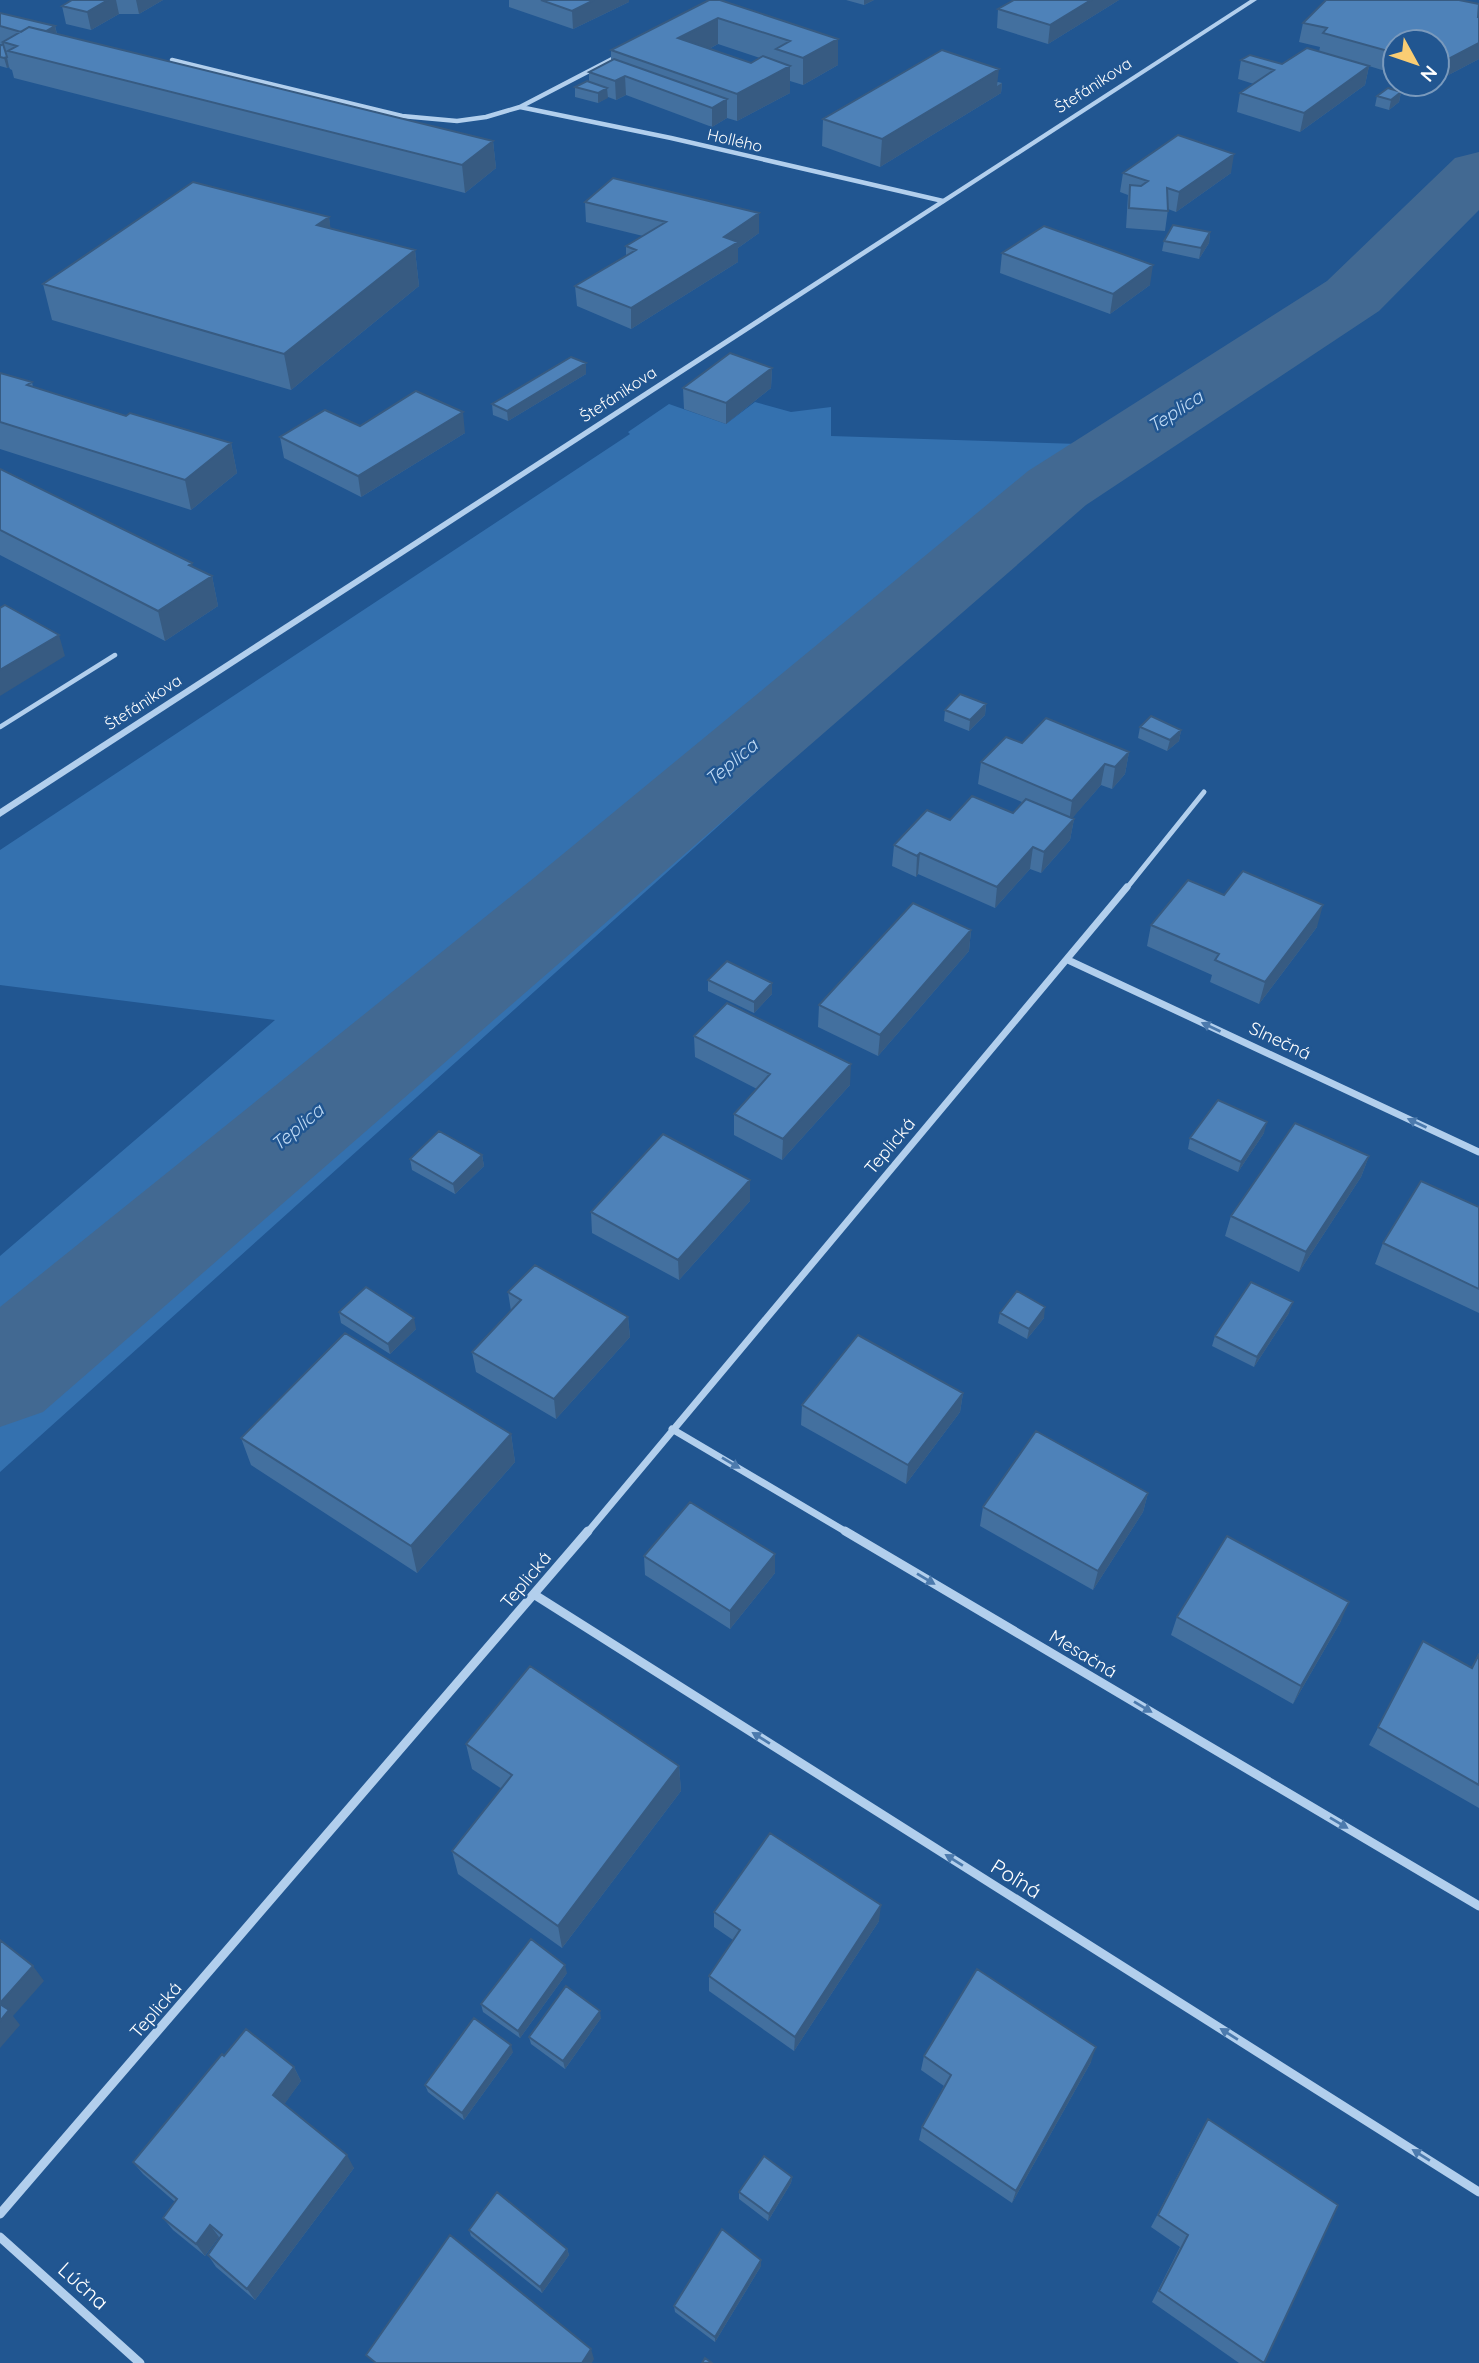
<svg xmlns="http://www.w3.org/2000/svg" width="1479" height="2363" viewBox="0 0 1479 2363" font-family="Quicksand,sans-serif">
<rect width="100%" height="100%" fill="#215691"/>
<!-- green -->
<path fill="#3471af" d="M755,402l36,10 40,-5v29l310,10 -1141,1026v-216l275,-236 -275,-35v-135l630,-416 -2,-2 41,-28 57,20z"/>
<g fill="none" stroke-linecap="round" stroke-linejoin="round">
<!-- river -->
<path fill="#426992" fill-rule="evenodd" d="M1479,152v58l-100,101 -293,194 -1043,907 -43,15v-120l535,-430 493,-406 299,-190 128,-123z"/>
<!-- service -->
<path stroke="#b2cfed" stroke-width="4.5" d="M0,727l115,-72"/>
<!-- minor-far3 -->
<path stroke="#b2cfed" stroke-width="4.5" d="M172,60l230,56 55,5 29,-4 34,-10 151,31 272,63
M520,107l98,-51"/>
<!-- minor-far2 -->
<path stroke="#b2cfed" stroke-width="5" d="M1126,889l78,-97"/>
<!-- minor-far1 -->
<path stroke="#b2cfed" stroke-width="7" d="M1068,960l411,192
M672,1429l176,104
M587,1533l540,-646"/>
<!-- minor -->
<path stroke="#b2cfed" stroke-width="9" d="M845,1531l634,375
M535,1595l944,597
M0,2214l588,-683
M0,2237l140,126"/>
<!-- tertiary -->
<path fill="#b2cfed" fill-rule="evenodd" d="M1250,0h7l-1257,817v-8z"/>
</g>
<!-- wall -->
<path fill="#43709f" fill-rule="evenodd" d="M72,0h91l-24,14h-20l-28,16 -25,-6 -4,-18z
M509,0h120v2l-56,27 -64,-22z
M709,0l129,39v26l-35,20 -13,-4v12l-53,28 -10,-3 -15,9 -86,-32 -10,5 -8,-3 -10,6 -23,-6v-10l14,-5v-10l22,-12v-10zM718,44l42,14 -9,5 -42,-14z
M846,0h28l-10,5z
M1119,0l-71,44 -51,-16 1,-19z
M1479,4v55l-42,22v-39h-42v32l-26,-8 -4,19 -65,47 -63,-20 3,-19 14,-9 -16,-5 3,-19 41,4 37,-12 1,-5 -21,-5 4,-19z
M0,13l55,13 2,8 436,107 3,27 -31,25 -451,-115 -2,-8 -2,-1 -1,-2 -2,1 -7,-2v-20l3,-1 -3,-1z
M998,82l4,1 -1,10 -121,74 -58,-21 1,-27z
M1401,92l-2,10 -10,8 -14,-4 2,-10z
M1123,173h108l-55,39 -8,-3 -3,22 -39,-3 2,-33 -8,-3z
M585,202l174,31 -21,15v14l-107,67 -54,-23 -2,-20 51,-30v-10l17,-10 -57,-14z
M329,217l1,11 85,22 4,36 -128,104 -239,-70 -9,-36z
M1210,232l-1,11 -10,16 -37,-8 2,-10z
M1002,253l148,32 -40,29 -110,-41z
M586,363v11l-78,47 -15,-6 -1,-11z
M772,368l-1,20 -45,36 -42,-15 -1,-21z
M0,373l32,9 1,5 93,29 105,27 6,30 -46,37 -191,-61z
M360,426l105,7 -104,64 -77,-39 -4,-21z
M0,469l212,107 6,30 -53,35 -165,-86z
M986,704l-1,11 -16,16 -25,-10 1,-11z
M1140,727l41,3 -2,11 -12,10 -29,-13z
M1022,743l107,9 -4,22 -13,15 -11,-4 -29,33 2,1 -4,21 -29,33 -11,-4 -35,39 -77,-34 -2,3 -24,-11 2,-21 56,-25 63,-7 9,-11 -44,-18 3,-22z
M1224,895l93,32 -58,77 -49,-22 2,-7 -65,-29 4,-21z
M971,930l-2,21 -91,105 -60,-29 1,-22z
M708,980l64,14 -18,19 -46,-22z
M694,1036l156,49 -68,75 -48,-25v-21l23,-25 -62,-32z
M1264,1133l-26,39 -50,-23 2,-11z
M482,1155l2,11 -29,28 -43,-24 -2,-11z
M1369,1156l-8,21 -62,95 -74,-36 6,-20z
M750,1180v21l-71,79 -87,-47 -1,-21z
M1479,1207v106l-104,-49 8,-21z
M508,1292l120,25 2,20 -74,82 -80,-47 -4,-20 39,-41z
M339,1312l77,17 -26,25 -49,-31z
M1000,1313l44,5 -17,21 -29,-16z
M1289,1313l-35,54 -42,-21 3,-10z
M963,1393l-3,19 -54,72 -105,-59 1,-20z
M511,1434l4,28 -98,111 -166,-108 -10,-27z
M1148,1493l-5,19 -50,78 -113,-64 3,-19z
M644,1556l131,17 -45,56 -85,-54z
M1177,1617l164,4 -48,83 -122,-69z
M1423,1641l48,27 8,-15v155l-110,-63z
M466,1744l213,22 2,25 -119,157 -104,-74 -6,-23 50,-62 -30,-20z
M714,1912l165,9 -85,130 -85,-60v-15l24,-36 -19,-13z
M567,1973l-47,65 -37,-26 -2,-8z
M601,2018l-36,51 -34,-25 -2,-7z
M513,2052l-49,68 -36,-28 -3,-7z
M224,2056l70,11 7,14 -17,23 70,64 -99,132 -39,-33 -8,-12 12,-17 -1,-1 -14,19 -32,-26 -10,-12 12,-16 -32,-28 -10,-12z
M924,2056l167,6 -79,141 -93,-63 3,-13 22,-41 -23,-16z
M1200,2132l64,231h-25l-87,-61 28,-55 -29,-20z
M792,2177l-1,6 -23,38 -29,-22v-7z
M469,2230l98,19 2,6 -27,38 -71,-57z
M761,2266l-46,76 -40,-30 -1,-6z"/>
<!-- shaded-wall -->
<path fill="#375b82" d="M108,0h8l3,14 -28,16 -4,-18z
M136,0h27l-24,14z
M594,0h35v2l-56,27 -1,-18z
M864,0h10l-10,5z
M1091,0h28l-71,44 2,-19z
M718,18v26l-39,21 -1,-27z
M55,26l4,19 -21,-9z
M838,39v26l-35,20v-27z
M1479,43v16l-42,22v-16z
M7,57l2,10 -2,1 -3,-10z
M790,66v27l-53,28v-27z
M1369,66l-4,19 -65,47 4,-19z
M999,69l-2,17 5,-3 -1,10 -121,74 2,-28z
M625,76l1,19 -10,5 -1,-19z
M607,88l1,10 -10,5v-10z
M1401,92l-2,10 -10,8 2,-10z
M727,99v19l-15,9v-19z
M493,141l3,27 -31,25 -3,-28z
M1234,154l-3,19 -55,39 3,-20z
M759,213v20l-21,15v14l-107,67v-21l93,-71z
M329,217l5,35 -17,-27z
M1210,232l-1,11 -10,16 2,-11z
M415,250l4,36 -128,104 -7,-36z
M1153,265l-3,20 -40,29 3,-20z
M586,363v11l-78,47 -1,-10z
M772,368l-1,20 -45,36v-21z
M463,412l2,21 -104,64 -3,-21z
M231,443l6,30 -46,37 -6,-30z
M192,563l5,22 15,-9 6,30 -53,35 -7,-30 31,-46z
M59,635l6,21 -65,40v-26z
M986,704l-1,11 -16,16 1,-11z
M1181,730l-2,11 -12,10 3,-11z
M1129,752l-4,22 -13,15 3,-22z
M1105,764l-4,21 -32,37 3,-21z
M1074,819l-4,21 -29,33 3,-21z
M1033,847l-3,22 -35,39 2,-21z
M920,853l-2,21 -2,3 1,-21z
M1323,905l-6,22 -58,77 6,-22z
M971,930l-2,21 -91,105 2,-21z
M772,983v11l-18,19v-11z
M851,1064l-1,21 -68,75 1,-21z
M1267,1122l-3,11 -26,39 3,-10z
M482,1155l2,11 -29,28 -2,-10z
M1369,1156l-8,21 -62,95 7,-20z
M750,1180v21l-71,79 -1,-20z
M1293,1302l-4,11 -35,54 3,-10z
M1045,1307l-1,11 -17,21 2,-10z
M628,1317l2,20 -74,82 -2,-20z
M414,1318l2,11 -26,25 -2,-10z
M963,1393l-3,19 -54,72 2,-19z
M511,1434l4,28 -98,111 -6,-27z
M1148,1493l-5,19 -50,78 5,-19z
M775,1554v19l-45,56v-18z
M1349,1602l-8,19 -48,83 8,-18z
M679,1766l2,25 -119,157 -4,-22z
M881,1905l-2,16 -85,130 1,-14z
M565,1965l2,8 -47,65 -2,-7z
M33,1966l11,15 -31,35 7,9 -20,23v-45z
M600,2011l1,7 -36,51 -2,-8z
M511,2045l2,7 -49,68 -2,-7z
M1096,2047l-5,15 -79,141 4,-12z
M294,2067l7,14 -20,28 -8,-14z
M347,2155l7,13 -99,132 -8,-11z
M792,2177l-1,6 -23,38 1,-7z
M210,2225l9,12 -14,19 -9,-12z
M567,2249l2,6 -27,38 -2,-6z
M761,2260v6l-46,76v-5z
M591,2349l3,10 -2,4h-10z"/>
<!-- building -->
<path fill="#4e82b9" stroke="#375b82" stroke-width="2" d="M72,0h36l-21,12 -25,-6z
M541,0h53l-22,11z
M709,0h11l118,39 -35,19 -27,-9 14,-8 -72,-23 -40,20 73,25 12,-7 27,10 -53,28 -126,-44z
M1014,0h77l-41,25 -52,-16z
M1326,0h133l20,4 -1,13h1v26l-42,22v-23h-42v11l-72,-20 4,-5 -24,-5z
M0,13l55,13 -9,5 -17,-4 -8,5 -21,-6z
M29,27l464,114 -31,24 -454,-114 9,-5 -14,-4z
M3,44l4,13 -3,1 -4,-1v-11z
M1307,48l62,18 -65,47 -64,-20 34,-23 -33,-10 9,-5 32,9z
M942,50l57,19 -117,70 -59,-20z
M614,59l113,40 -15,9 -87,-32 -10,5 -26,-9z
M587,81l20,7 -9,5 -23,-6z
M1388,88l13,4 -10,8 -14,-4z
M1178,135l56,19 -55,38 -12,-4 1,23 -39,-3 1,-23 11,1 7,-5 -25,-8z
M613,178l146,35 -35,24 14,5 -107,66 -56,-22 61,-36 -10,-4 40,-24 -81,-20z
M193,182l136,35 -12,8 98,25 -131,104 -241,-70z
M1173,225l37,7 -9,16 -37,-7z
M1044,226l109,39 -40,29 -111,-41z
M730,353l42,15 -46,35 -43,-15z
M571,357l15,6 -79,48 -15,-7z
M0,373l32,9 -5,3 99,31 4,-3 101,30 -46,37 -185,-58z
M416,391l47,21 -105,64 -78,-39 45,-27 35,16z
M0,469l192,94 -3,2 23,11 -54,35 -158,-81z
M5,605l54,30 -59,35v-62z
M960,694l26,10 -16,16 -25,-10z
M1151,716l30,14 -11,10 -30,-13z
M1046,718l83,34 -14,15 -10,-3 -33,37 -91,-39 25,-25 16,6z
M972,796l41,17 13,-14 48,20 -30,33 -11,-5 -36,40 -77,-34 -3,3 -23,-11 33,-35 23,10z
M1243,871l80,34 -58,77 -50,-22 4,-6 -68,-29 37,-45 36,15z
M913,903l58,27 -91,105 -61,-30z
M727,961l45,22 -18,19 -46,-22z
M727,1003l124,61 -68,75 -49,-25 36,-40 -76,-38z
M1218,1100l49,22 -26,40 -51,-24z
M1295,1123l74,33 -63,96 -75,-36z
M439,1131l43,24 -29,29 -43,-25z
M663,1134l87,46 -72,80 -87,-48z
M1421,1181l58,26v82l-96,-46z
M535,1265l93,52 -74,82 -82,-47 49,-52 -13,-8z
M1251,1282l42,20 -36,55 -42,-21z
M366,1287l48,31 -26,26 -49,-32z
M1017,1291l28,16 -16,22 -29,-16z
M345,1333l166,101 -100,112 -170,-108z
M858,1335l105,58 -55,72 -106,-60z
M1036,1431l112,62 -50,78 -115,-64z
M690,1502l85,52 -45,57 -86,-55z
M1227,1536l122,66 -48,84 -124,-69z
M1423,1641l49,27 7,-14v131l-101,-58z
M530,1666l149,100 -121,160 -106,-75 60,-76 -46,-31z
M770,1833l111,72 -86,132 -86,-61 31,-46 -26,-18z
M531,1939l34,26 -47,66 -37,-27z
M0,1940l33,26 -33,37z
M977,1969l119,78 -80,144 -94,-64 29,-52 -27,-19z
M566,1986l34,25 -37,50 -34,-24z
M0,2004l9,6 -9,11z
M474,2018l37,27 -49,68 -37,-28z
M246,2029l48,38 -21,28 74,60 -100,134 -39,-34 14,-20 -12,-10 -14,19 -33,-26 14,-19 -44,-37 89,-108 2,2z
M1208,2119l130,86 -74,158 -105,-72 29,-56 -30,-20z
M764,2156l28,21 -23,37 -30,-22z
M497,2192l70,57 -27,38 -71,-57z
M722,2229l39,31 -46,77 -41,-31z
M450,2235l141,114 -9,14h-206l-10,-8z
M705,2358l7,5h-10z"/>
<!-- one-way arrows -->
<defs><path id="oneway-solid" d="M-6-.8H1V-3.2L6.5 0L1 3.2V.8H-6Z" transform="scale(1.75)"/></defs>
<g fill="#4c7aad">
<use href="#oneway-solid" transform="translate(1211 1027) rotate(-155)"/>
<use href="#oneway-solid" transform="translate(1417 1123) rotate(-155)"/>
<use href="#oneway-solid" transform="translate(731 1463) rotate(31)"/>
<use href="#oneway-solid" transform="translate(926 1579) rotate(31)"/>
<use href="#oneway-solid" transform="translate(1143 1707) rotate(31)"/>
<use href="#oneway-solid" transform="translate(761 1738) rotate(-148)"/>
<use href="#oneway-solid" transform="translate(1339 1823) rotate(31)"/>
<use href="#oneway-solid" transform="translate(954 1860) rotate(-148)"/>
<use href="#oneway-solid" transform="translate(1229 2034) rotate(-148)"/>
<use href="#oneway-solid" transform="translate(1421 2155) rotate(-148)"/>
</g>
<g text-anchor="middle" stroke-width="5" stroke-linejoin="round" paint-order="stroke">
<!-- far-street labels -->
<g font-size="16" fill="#fff" stroke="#215691">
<text transform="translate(1093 85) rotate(-33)" y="6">Štefánikova</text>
<text transform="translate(735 140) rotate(13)" y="6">Hollého</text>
<text transform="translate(618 394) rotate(-33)" y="6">Štefánikova</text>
<text transform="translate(143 702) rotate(-33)" y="6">Štefánikova</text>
</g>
<!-- street labels -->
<g font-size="18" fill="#fff" stroke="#215691">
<text transform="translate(1280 1041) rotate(25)" y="6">Slnečná</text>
<text transform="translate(890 1146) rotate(-50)" y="6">Teplická</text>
<text transform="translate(526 1580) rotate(-50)" y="6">Teplická</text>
<text transform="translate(1083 1654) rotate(31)" y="6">Mesačná</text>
<text transform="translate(156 2010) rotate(-49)" y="6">Teplická</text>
</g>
<!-- water labels -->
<g font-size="19" font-style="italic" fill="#bed9f4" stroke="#215691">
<text transform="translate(1175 411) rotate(-33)" y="7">Teplica</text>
<text transform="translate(731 762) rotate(-40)" y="7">Teplica</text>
<text transform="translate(297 1127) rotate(-40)" y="7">Teplica</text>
</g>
<!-- near-street labels -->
<g font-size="21" fill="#fff" stroke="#215691">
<text transform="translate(1016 1879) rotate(32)" y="7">Poľná</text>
<text transform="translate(83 2286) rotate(42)" y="7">Lúčna</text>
</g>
</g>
<!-- north arrow -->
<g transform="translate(1416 63) rotate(130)"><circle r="33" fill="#215691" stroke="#7a9abd" stroke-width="2"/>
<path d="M0-5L12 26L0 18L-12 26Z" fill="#facd73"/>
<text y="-10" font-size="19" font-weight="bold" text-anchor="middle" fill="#ffffff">N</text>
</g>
</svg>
